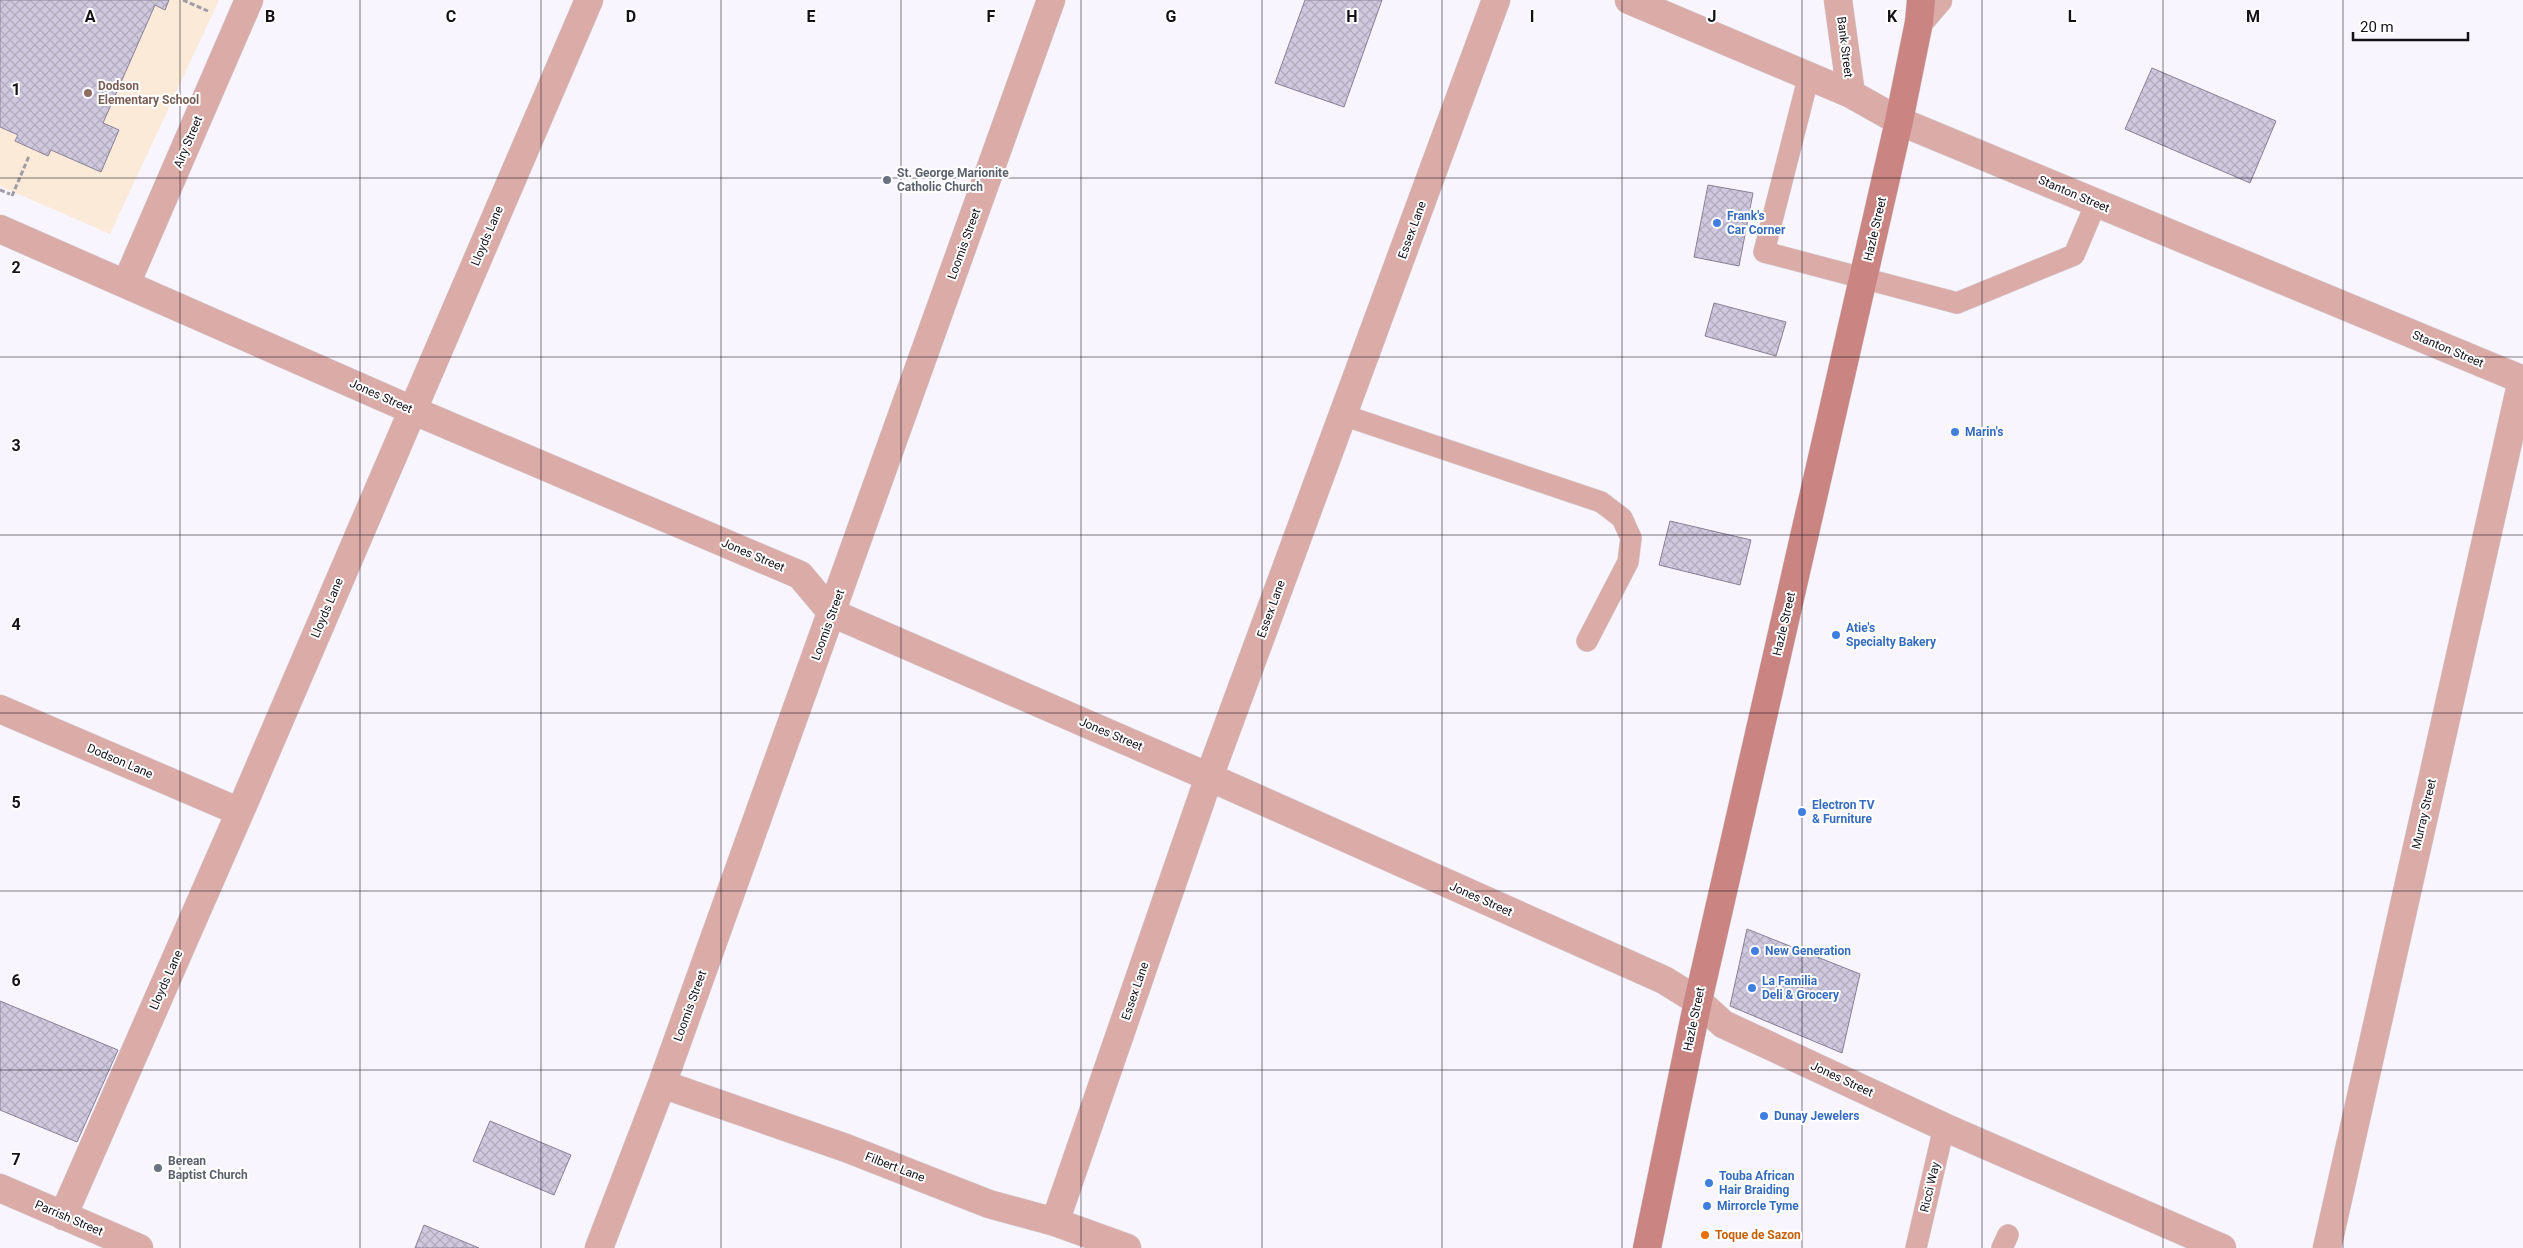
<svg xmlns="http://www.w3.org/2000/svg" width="2523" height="1248" viewBox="0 0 2523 1248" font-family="Roboto,sans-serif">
<defs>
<pattern id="building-cross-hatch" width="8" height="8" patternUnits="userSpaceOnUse" patternTransform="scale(1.25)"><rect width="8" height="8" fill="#cfc8de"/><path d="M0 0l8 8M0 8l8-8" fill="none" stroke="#b1abbe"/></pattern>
</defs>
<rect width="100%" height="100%" fill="#f8f5ff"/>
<!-- education -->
<path fill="#fbead8" d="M0,0h219l-109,234 -110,-48z"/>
<!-- building -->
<path fill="url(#building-cross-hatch)" stroke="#888196" d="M0,0h169l-4,10 -10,-5 -52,118 16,7 -18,42 -50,-22 -3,6 -33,-15 3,-6 -18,-8z
M1305,0h77l-38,107 -69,-24z
M2152,68l124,53 -26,62 -125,-54z
M1708,185l45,8 -14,73 -45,-9z
M1714,303l72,19 -10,34 -71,-20z
M1670,521l81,19 -11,45 -81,-20z
M1747,929l113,45 -18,79 -112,-47z
M0,1001l118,49 -41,92 -77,-32z
M490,1121l81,34 -17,40 -81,-34z
M424,1225l55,23h-64z"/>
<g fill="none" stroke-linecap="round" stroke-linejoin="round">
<!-- service casing -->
<g stroke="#d4d1da" stroke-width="22">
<path id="service" d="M1809,75l-45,177 193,51 117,-48 22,-52
M1343,415l258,87 21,16 9,20 -3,24 -41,79
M1916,1248l28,-121
M2002,1248l6,-13"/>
</g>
<!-- minor casing -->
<g stroke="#d4d1da" stroke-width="29">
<path id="minor" d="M1629,0l222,94 48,27 624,259
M1838,0l13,94
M0,229l412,181 388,165 32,38 377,164 455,203 34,21 25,23 221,103 278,121
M126,284l123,-284
M0,709l240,103
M662,1084l184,64 143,56 66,18 72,26
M0,1188l139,60
M63,1216l177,-404 349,-812
M1055,1222l154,-445 287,-777
M599,1248l63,-164 389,-1084
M2327,1248l195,-868"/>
</g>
<!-- tertiary casing -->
<g stroke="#d4d1da" stroke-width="29">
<path id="tertiary" d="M1919,22l19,-22"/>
</g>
<!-- secondary casing -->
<g stroke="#d4d1da" stroke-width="29">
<path id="secondary" d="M1647,1248l51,-247 201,-880 20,-99 2,-22"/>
</g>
<!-- path -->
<path stroke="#9f9ca5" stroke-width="3" stroke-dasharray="5 2.5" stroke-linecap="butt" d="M183,0l25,11
M0,190l10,4
M12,196l17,-40"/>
<!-- service -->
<use href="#service" stroke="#dbaba8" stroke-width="21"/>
<!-- minor -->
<use href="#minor" stroke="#dbaba8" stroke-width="28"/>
<!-- tertiary -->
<use href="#tertiary" stroke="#dbaba8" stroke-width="28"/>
<!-- secondary -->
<use href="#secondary" stroke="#ca8481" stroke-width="28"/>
</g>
<!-- grid -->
<path fill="none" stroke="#141119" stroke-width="1" stroke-opacity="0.55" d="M180,0v1248M360,0v1248M541,0v1248M721,0v1248M901,0v1248M1081,0v1248M1262,0v1248M1442,0v1248M1622,0v1248M1802,0v1248M1982,0v1248M2163,0v1248M2343,0v1248M0,178h2523M0,357h2523M0,535h2523M0,713h2523M0,891h2523M0,1070h2523"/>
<!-- markers -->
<circle fill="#8d6e63" stroke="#fff" stroke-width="2" cx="88" cy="93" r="5"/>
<g fill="#6b7280" stroke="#fff" stroke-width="2">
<circle cx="887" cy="180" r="5"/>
<circle cx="158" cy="1168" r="5"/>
</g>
<g fill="#3f7fe0" stroke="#fff" stroke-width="2">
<circle cx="1717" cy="223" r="5"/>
<circle cx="1955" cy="432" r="5"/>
<circle cx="1836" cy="635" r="5"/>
<circle cx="1802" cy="812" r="5"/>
<circle cx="1755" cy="951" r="5"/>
<circle cx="1752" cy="988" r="5"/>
<circle cx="1764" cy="1116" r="5"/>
<circle cx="1709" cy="1183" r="5"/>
<circle cx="1707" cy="1206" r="5"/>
</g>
<circle fill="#e8710a" stroke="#fff" stroke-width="2" cx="1705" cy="1235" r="5"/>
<g text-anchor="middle" stroke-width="4" stroke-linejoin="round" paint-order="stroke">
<!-- street labels -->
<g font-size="12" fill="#141119" stroke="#fff">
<text transform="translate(1845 47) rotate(83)" y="4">Bank Street</text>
<text transform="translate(188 142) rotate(-67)" y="4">Airy Street</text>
<text transform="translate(2074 194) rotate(23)" y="4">Stanton Street</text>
<text transform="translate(1875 229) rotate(-77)" y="4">Hazle Street</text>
<text transform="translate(1412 230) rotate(-70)" y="4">Essex Lane</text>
<text transform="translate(487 236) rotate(-67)" y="4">Lloyds Lane</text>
<text transform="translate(964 244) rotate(-70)" y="4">Loomis Street</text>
<text transform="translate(2448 349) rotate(23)" y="4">Stanton Street</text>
<text transform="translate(381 396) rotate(24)" y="4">Jones Street</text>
<text transform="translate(753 555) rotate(23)" y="4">Jones Street</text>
<text transform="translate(327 608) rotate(-67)" y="4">Lloyds Lane</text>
<text transform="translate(1271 609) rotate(-70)" y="4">Essex Lane</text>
<text transform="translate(1784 624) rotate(-77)" y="4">Hazle Street</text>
<text transform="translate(828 625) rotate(-70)" y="4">Loomis Street</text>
<text transform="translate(1111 734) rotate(23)" y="4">Jones Street</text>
<text transform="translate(120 761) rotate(23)" y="4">Dodson Lane</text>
<text transform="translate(2424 814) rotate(-77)" y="4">Murray Street</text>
<text transform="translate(1481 899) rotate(24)" y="4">Jones Street</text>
<text transform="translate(166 980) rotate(-66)" y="4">Lloyds Lane</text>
<text transform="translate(1135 991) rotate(-71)" y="4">Essex Lane</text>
<text transform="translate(690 1006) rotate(-70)" y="4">Loomis Street</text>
<text transform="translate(1694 1019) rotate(-78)" y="4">Hazle Street</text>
<text transform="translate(1842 1079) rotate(25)" y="4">Jones Street</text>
<text transform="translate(895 1167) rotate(21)" y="4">Filbert Lane</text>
<text transform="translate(1930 1187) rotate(-77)" y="4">Ricci Way</text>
<text transform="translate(69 1218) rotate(23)" y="4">Parrish Street</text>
</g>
<!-- education labels -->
<g font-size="12" font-weight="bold" fill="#785e54" stroke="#fff" text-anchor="start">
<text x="98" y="90">Dodson<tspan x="98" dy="14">Elementary School</tspan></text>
</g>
<!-- worship labels -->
<g font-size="12" font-weight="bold" fill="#5b616d" stroke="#fff" text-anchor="start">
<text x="897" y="177">St. George Marionite<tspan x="897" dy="14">Catholic Church</tspan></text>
<text x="168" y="1165">Berean<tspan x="168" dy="14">Baptist Church</tspan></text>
</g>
<!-- shop labels -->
<g font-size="12" font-weight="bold" fill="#366cbe" stroke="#fff" text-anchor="start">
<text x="1727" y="220">Frank's<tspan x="1727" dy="14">Car Corner</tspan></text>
<text x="1965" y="436">Marin's</text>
<text x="1846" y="632">Atie's<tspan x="1846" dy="14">Specialty Bakery</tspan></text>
<text x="1812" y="809">Electron TV<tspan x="1812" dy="14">&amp; Furniture</tspan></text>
<text x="1765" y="955">New Generation</text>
<text x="1762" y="985">La Familia<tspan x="1762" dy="14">Deli &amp; Grocery</tspan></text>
<text x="1774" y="1120">Dunay Jewelers</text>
<text x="1719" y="1180">Touba African<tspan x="1719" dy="14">Hair Braiding</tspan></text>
<text x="1717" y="1210">Mirrorcle Tyme</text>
</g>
<!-- food labels -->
<g font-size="12" font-weight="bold" fill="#c56008" stroke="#fff" text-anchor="start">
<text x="1715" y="1239">Toque de Sazon</text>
</g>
</g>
<g font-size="16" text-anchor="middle" font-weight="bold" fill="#141119" stroke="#fff" stroke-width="4" stroke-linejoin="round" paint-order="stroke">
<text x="90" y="22">A</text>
<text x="270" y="22">B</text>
<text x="451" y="22">C</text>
<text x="631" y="22">D</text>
<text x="811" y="22">E</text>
<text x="991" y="22">F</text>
<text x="1171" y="22">G</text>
<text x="1352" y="22">H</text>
<text x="1532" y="22">I</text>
<text x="1712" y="22">J</text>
<text x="1892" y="22">K</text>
<text x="2072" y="22">L</text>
<text x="2253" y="22">M</text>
<text x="16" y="95">1</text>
<text x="16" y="273">2</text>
<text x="16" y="451">3</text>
<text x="16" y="630">4</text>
<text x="16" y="808">5</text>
<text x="16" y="986">6</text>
<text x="16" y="1165">7</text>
</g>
<!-- scale -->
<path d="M2353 32v8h115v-8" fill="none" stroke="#141119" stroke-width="2.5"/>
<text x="2360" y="32" font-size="15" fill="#141119" stroke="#ffffff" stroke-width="4" paint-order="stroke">20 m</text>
</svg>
